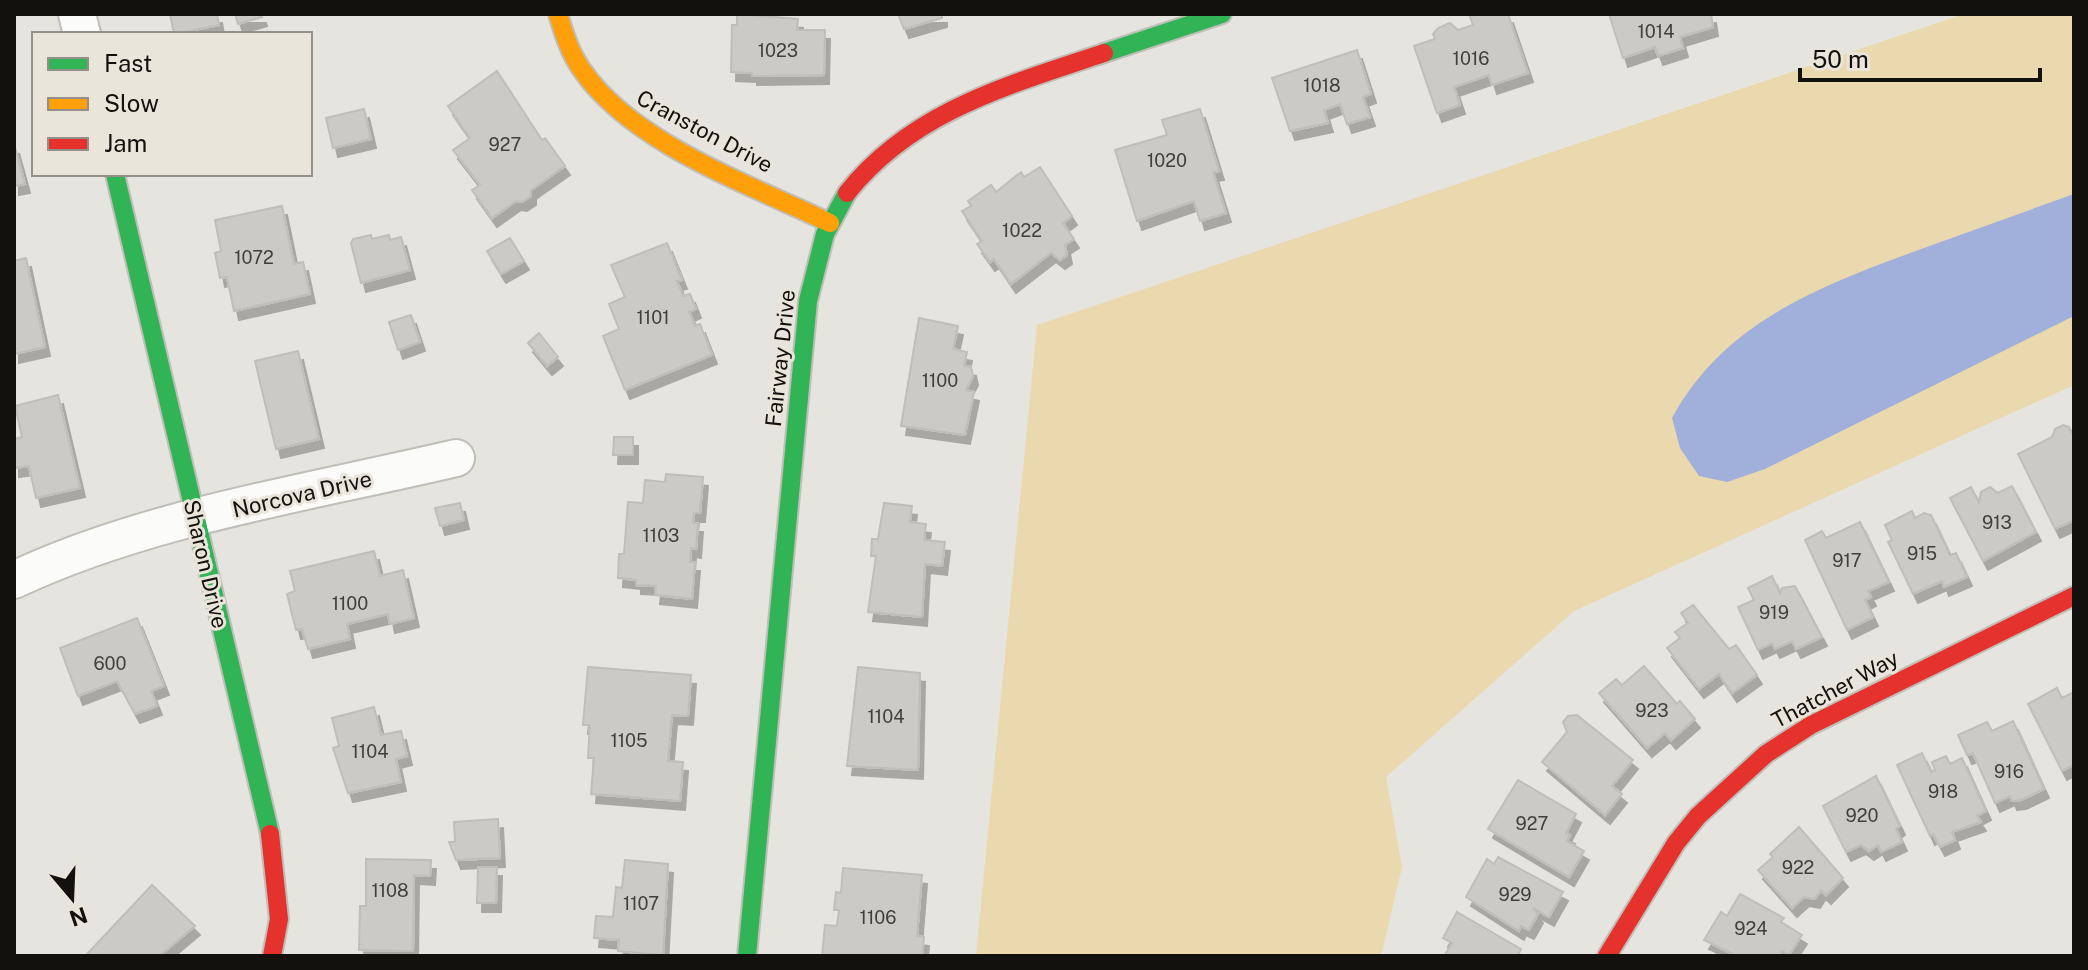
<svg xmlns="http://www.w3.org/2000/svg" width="2088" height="970" viewBox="0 0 2088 970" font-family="'Public Sans',sans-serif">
<defs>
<filter id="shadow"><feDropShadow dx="5" dy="9" stdDeviation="0" flood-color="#0004"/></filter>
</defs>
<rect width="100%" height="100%" fill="#e6e4de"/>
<!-- green -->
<path fill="#ead8af" d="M1964,14h110v371l-500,226 -188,166 16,90 -21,89h-405l61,-631z"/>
<!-- water -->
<path fill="#a1afdb" d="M2074,194v122l-309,153 -38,13 -28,-6 -19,-28 -8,-30c53,-98 153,-134 252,-170 50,-18 100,-36 150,-54z"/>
<!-- building -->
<path fill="#cccac6" stroke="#c0beb9" stroke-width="2" filter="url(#shadow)" d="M170,14h47l2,11 -45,9z
M235,14h26l1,3 -24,7z
M737,14l61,5 -1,11h28l-1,45 -72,1v-3l-21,-1 1,-47h5z
M898,14h44v4l-38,11z
M1469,14h39l20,59 -36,12 -3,-10 -35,12 6,18 -23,8 -23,-67 21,-7 -2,-5 5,-6 12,-5 8,7 15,-5z
M1609,14h102l2,13 -33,10 3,11 -25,8 -3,-9 -32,11z
M1357,50l14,44 -8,3 7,20 -23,7 -7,-20 -16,6 4,13 -38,8 -18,-53z
M497,71l45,69 3,-2 20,28 -34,24v6l-9,6 -6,-1 -24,17 -20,-28 8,-5 -27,-35 17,-12 -22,-32z
M364,109l7,30 -38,9 -7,-30z
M1200,109l19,62 -6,1 13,41 -26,8 -6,-20 -57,20 -22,-71 52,-15 -5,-15z
M14,144l11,40 -11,2z
M1040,167l32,49 -9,7 11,16 -9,6 2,10 -7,5 -9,-7 -40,31 -17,-25 -4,3 -13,-18 5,-3 -20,-30 9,-5 -3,-5 23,-16 5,7 25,-20 3,5z
M282,206l12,58 9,-2 7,32 -76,17 -7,-34 -7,1 -5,-25 6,-2 -6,-31z
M371,235l1,4 17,-4 1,5 11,-3 9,33 -49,13 -10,-40 2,-4z
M510,238l14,23 -23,13 -14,-23z
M667,243l15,37 -5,1 6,15 7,-2 6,15 -7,3 6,14 5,-2 12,31 -87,35 -22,-54 16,-7 -10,-25 16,-7 -14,-32z
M26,258l19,89 -31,7v-93z
M411,315l9,27 -22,8 -9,-28z
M919,318l39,8 -5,23 14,3 -3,14 7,1 2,9 -7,14 8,2 -9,43 -64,-9z
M539,333l19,24 -11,9 -19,-23z
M298,351l21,88 -43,10 -21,-88z
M58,395l22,93 -44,10 -7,-32 -15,2v-29l8,-2 -7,-31z
M2063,425l6,2 5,9v84l-19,9 -37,-75 34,-17 3,-8z
M614,437h19v18h-20z
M666,474l37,3 -3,36h-6l-1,10h5l-2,26 -5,-1 -1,14h5l-3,37 -37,-4 1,-9 -20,-1v-5l-18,-2 1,-24h5l4,-52 15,1 2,-23 20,2z
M2012,486l24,46 -53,29 -33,-63 21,-11 8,15 2,-10 9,-5 8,6z
M460,503l4,17 -24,6 -5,-18z
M884,503l28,3 -2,16 16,2 -2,16 21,2 -3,24 -17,-2 -3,53 -54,-5 8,-56h-5l1,-17h6z
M1912,511l3,7 9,-5 7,2 19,40 6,-2 11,24 -23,10 -2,-6 -29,13 -25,-52 4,-2 -7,-15z
M1860,522l29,60 -21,9 3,6 -6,3 8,17 -26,13 -42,-90 17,-9 4,7z
M374,551l6,25 23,-6 11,48 -24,6 -2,-10 -41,10 3,15 -42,10 -6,-20 -6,1 -9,-36 8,-3 -5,-20z
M1772,576l8,17 2,-5 13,-2 27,51 -26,12 -4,-8 -17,8 -3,-6 -14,7 -20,-43 16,-7 -6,-12z
M1693,605l36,44 7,-4 21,30 -25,18 -13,-19 -20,15 -32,-41 13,-10 -5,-6 13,-9 -7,-10z
M137,618l27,68 -13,5 6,15 -22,8 -18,-33 -39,15 -18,-48z
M1644,666l33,38 3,-3 15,18 -24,21 -6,-7 -18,15 -48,-55 17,-14 6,6z
M588,667l103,8 -3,41 -16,-1 -4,46 15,1 -3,39 -89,-7 3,-36h-6l2,-33h-7z
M858,667l62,6 -2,97 -71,-4z
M2057,688l5,10 12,-6v73l-12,6 -34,-67z
M374,707l7,28 20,-4 6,25 -11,3 5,23 -53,11 -15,-45 6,-2 -7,-28z
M1577,715l56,45 -21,26 10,8 -17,21 -63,-53 25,-30 -4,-10 5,-6z
M2013,721l31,68 -23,11 -9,1 -2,-5 -15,7 -22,-50 -6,2 -9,-20 29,-13 5,9z
M1922,753l9,19 4,-2 -3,-8 14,-6 4,8 12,-6 24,53 -9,5 4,6 -29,10 3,8 -15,7 -7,-13 -3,2 -33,-71z
M1876,776l24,50 -4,3 6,13 -21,10 -3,-7 -9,6 -8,-6 -15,7 -23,-46z
M1518,780l58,34 -10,19 4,2 -3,6 17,10 -15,26 -81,-48z
M498,819l2,39 -44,2 -7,-18h6l-1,-20z
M1799,827l44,51 -17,17 -5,-5 -6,9 -11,-2 -12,11 -34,-38 15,-13 -3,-3z
M1498,857l65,35 -14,25 -16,-9 5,6 -9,16 -8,-4 -2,5 -53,-34 21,-38 7,5z
M366,859l65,1 -1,16 -16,-1 -1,76 -54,-1 1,-44h6z
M625,860l43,4 -5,91 -45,-4 1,-11 -25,-2 2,-22 17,1 3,-30 6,1z
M478,867h19l-1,36h-19z
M843,868l79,7 -5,61 7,1 -2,19h-100l3,-31 12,1 2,-16h-5l2,-18 5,1z
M152,885l43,41 -36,30h-70l-2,-2z
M1740,894l44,24 -3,4 21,13 -13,20 -7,-4 -2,5h-43l-33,-16 17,-28 6,4z
M1457,912l64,37 -4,7h-73l8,-13 -9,-5z"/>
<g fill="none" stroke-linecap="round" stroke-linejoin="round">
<!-- street casing -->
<g stroke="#c0beb9" stroke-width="40">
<path id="street" d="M77,14l5,20
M14,580c133,-63 298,-88 442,-122"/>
</g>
<!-- fast casing -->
<g stroke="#c0beb9" stroke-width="22">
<path id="fast" d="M1104,53l118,-39
M115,174l155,660
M747,956l61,-655 17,-67 22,-41"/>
</g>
<!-- slow casing -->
<g stroke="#c0beb9" stroke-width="22">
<path id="slow" d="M558,14c6,20 12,39 24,56 51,74 169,115 248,153"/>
</g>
<!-- jam casing -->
<g stroke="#c0beb9" stroke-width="22">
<path id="jam" d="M847,193c65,-82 162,-108 257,-140
M270,834l9,85 -7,37
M1607,956l69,-113 22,-27 68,-62 45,-29 263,-129"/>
</g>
<!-- street -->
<use href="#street" stroke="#fbfbfa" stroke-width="36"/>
<!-- fast -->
<use href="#fast" stroke="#30b455" stroke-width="18"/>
<!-- slow -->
<use href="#slow" stroke="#ff9f0a" stroke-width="18"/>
<!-- jam -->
<use href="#jam" stroke="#e5322d" stroke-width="18"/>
</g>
<g text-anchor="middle" stroke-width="6" stroke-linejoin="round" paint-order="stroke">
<!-- number labels -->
<g font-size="18" fill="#413f3c">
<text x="1656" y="38">1014</text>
<text x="778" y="57">1023</text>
<text x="1471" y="65">1016</text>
<text x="1322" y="92">1018</text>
<text x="505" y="151">927</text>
<text x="1167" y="167">1020</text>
<text x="1022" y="237">1022</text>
<text x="254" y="264">1072</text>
<text x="653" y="324">1101</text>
<text x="940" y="387">1100</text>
<text x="1997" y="529">913</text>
<text x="661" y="542">1103</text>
<text x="1922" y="560">915</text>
<text x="1847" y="567">917</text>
<text x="350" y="610">1100</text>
<text x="1774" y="619">919</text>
<text x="110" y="670">600</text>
<text x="1652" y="717">923</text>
<text x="886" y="723">1104</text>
<text x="629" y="747">1105</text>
<text x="370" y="758">1104</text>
<text x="2009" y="778">916</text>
<text x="1943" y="798">918</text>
<text x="1862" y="822">920</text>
<text x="1532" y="830">927</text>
<text x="1798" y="874">922</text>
<text x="390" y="897">1108</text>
<text x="1515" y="901">929</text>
<text x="641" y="910">1107</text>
<text x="878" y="924">1106</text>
<text x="1751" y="935">924</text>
</g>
<!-- street labels -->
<g font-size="22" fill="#13110e" stroke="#eae5db">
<text transform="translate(705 131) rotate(28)" y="8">Cranston Drive</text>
<text transform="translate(780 358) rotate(-84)" y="8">Fairway Drive</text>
<text transform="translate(302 494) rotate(-13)" y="8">Norcova Drive</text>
<text transform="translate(206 564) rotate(77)" y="8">Sharon Drive</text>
<text transform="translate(1835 689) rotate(-28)" y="8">Thatcher Way</text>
</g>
</g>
<!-- border -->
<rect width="2088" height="970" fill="none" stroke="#13110e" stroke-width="32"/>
<!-- legend -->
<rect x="32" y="32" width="280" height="144" fill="#eae5db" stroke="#949089" stroke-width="2"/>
<rect x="48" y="58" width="40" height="12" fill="#30b455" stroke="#949089" stroke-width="2"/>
<text x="104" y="72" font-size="24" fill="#13110e">Fast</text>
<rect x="48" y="98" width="40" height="12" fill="#ff9f0a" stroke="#949089" stroke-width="2"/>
<text x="104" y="112" font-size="24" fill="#13110e">Slow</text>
<rect x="48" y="138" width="40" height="12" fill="#e5322d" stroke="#949089" stroke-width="2"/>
<text x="104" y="152" font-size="24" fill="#13110e">Jam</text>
<!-- north arrow -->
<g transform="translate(72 898) rotate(161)" stroke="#eae5db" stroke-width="6" paint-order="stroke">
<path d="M0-6L14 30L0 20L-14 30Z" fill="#13110e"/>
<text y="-12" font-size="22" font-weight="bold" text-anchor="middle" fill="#13110e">N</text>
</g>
<!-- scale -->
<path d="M1800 68v12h240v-12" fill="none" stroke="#13110e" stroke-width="4"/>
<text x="1812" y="68" font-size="24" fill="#13110e" stroke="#eae5db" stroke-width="6" paint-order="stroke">50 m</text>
</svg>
